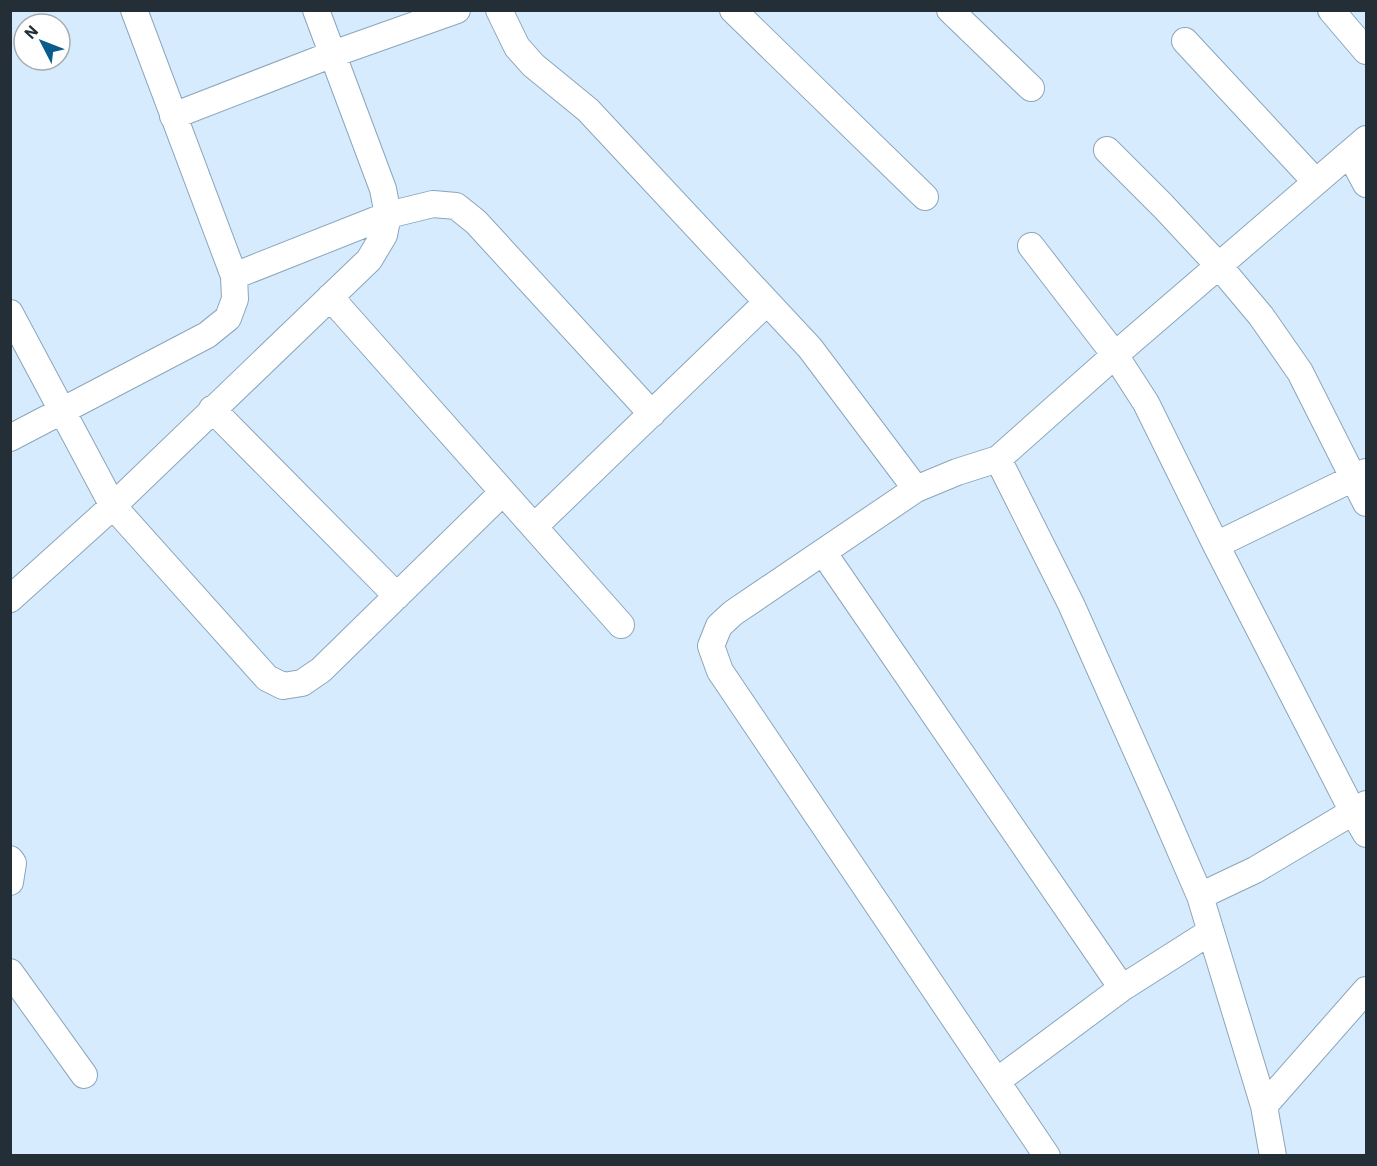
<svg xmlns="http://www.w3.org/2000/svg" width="1377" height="1166" viewBox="0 0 1377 1166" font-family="'IBM Plex Sans',sans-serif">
<rect width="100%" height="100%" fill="#d6ecfe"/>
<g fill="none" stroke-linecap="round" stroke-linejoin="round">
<!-- minor casing -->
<g stroke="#8ba5bb" stroke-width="28">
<path id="minor" d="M499,10l18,37 16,18 55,45 222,238 106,141
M733,10l192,187
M950,10l81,78
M1331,10l35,41
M1185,41l131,141
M173,116l160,-62 124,-44
M1107,150l56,56 56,60 42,50 39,56 66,131
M1350,154l16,30
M1031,246l84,109 31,48 70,142 137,267 13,22
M234,276l154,-61 45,-11 23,2 20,16 176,192
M330,297l291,328
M10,313l103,193 154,172 16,8 19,-3 19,-13 182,-178
M212,409l185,187
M10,438l197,-103 21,-17 7,-19 -1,-23 -100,-266
M998,459l73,145 90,202 39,90 64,210 9,50
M534,527l233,-225
M1216,545l150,-73
M823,552l299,436
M10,599l103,-93 256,-246 15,-25 4,-20 -5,-26 -67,-179
M10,859l3,4 -3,19
M1200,896l55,-26 111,-66
M10,972l74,103
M997,1081l125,-93 88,-56
M1264,1106l102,-116
M1047,1156l-327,-485 -9,-25 8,-20 14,-13 183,-124 41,-17 41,-13 117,-104 251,-216"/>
</g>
<!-- minor -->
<use href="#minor" stroke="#fff" stroke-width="26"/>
</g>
<!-- border -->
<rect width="1377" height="1166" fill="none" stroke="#242e37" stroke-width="24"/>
<!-- north arrow -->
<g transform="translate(42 42) rotate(312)"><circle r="28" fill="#ffffff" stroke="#a7abaf" stroke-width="1.5"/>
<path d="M0-4.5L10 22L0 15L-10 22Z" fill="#0a5b8e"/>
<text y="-9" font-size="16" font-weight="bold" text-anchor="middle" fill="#242e37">N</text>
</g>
</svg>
